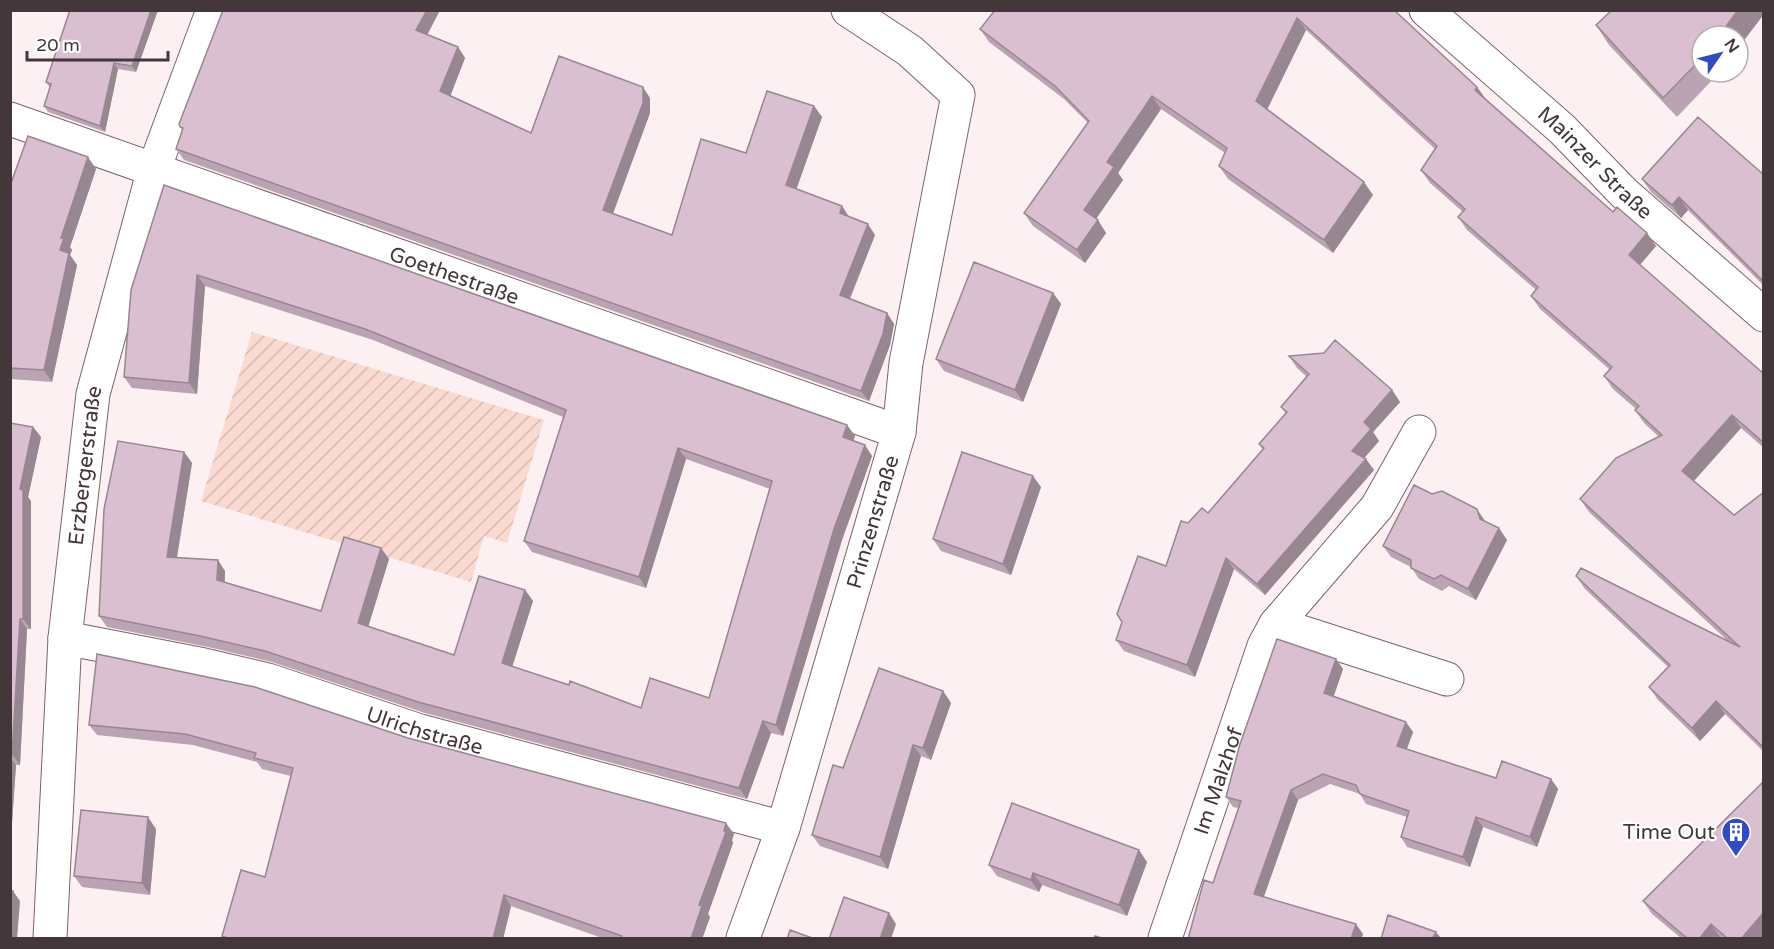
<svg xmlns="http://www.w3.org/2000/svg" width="1774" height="949" viewBox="0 0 1774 949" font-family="'Varela Round',sans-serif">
<defs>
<pattern id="garden-furrows" width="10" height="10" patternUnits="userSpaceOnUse" patternTransform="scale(1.5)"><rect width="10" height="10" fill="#fad9d1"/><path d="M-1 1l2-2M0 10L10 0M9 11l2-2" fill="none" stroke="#d8bbb4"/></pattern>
</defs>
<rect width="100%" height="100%" fill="#fdf0f3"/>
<!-- garden -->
<path fill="url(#garden-furrows)" d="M252,332l292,88 -37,123 -23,-7 -13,46 -270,-81z"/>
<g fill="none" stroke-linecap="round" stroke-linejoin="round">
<!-- minor casing -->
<g stroke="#7d626a" stroke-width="35">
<g id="minor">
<path id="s1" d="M1426,10l136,119 62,64 140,122"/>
<path id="s2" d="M10,119l889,313"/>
<path d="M1276,624l101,-117 42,-75"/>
<path id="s3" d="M65,638l139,27 64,15 152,51 363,97"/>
<path id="s4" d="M50,938l15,-300 28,-244 61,-225 59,-159"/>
<path id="s5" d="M743,938l40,-110 116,-396 7,-69 52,-268 -48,-44 -62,-41"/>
<path id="s6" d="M1165,938l99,-292 12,-22 171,55"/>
</g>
</g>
<!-- minor -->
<use href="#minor" stroke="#fff" stroke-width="33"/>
</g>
<!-- wall -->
<path fill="#bba4b2" d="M70,10h88l-22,62 -18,-3 -13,63 -57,-20 -4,-6 6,-18 -4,-6z
M223,10h217l-13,25 31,12 7,11 -15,38 81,37 119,-35v15l-37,101 59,21 74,-82 68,-47 8,11 -26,72 46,17 7,11 26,18 -25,64 37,14 7,11 -4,21 -21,56 -685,-241 -8,-11 6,-19 -2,-3z
M1394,10l83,77 9,12 127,113 43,34 -16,19 124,109v74l-23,-20 -47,53 40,34 30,-23v260l-39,-38 -25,27 -42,-41 -9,-13 19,-20 -83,-78 -9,-13 153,66 -140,-130 -9,-13 79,-62 -15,-14 -9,-13 1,-1 -23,-20 -9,-13 5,-7 -69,-60 -9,-13 5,-6 -69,-60 -9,-13 5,-5 -33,-29 -9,-13 14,-21 -129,-119 -39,79 106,86 -40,58 -105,-74 -9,-13 6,-13 -64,-44 -43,64 5,7 -27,39 10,14 -21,30 -52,-37 -9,-13 64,-90 -24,-24 -75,-57 -9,-13z
M1764,10v4l-26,34v-12h-36v36h18l-43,45 -68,-72 -13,-20z
M96,169l-26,78 2,3 -2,5 7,10 -25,117 -42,-3v-193z
M1764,175v111l-76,-76 -7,8 -30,-26 -9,-13z
M164,185l683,240 8,11 -2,5 19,15 -30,84 -59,196 -12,-3 -24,66 -322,-86 -153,-51 -64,-15 -101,-20 -8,-11 85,-164 8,11 -15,95 48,13v12l96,28 60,-63 8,11 -21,68 86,28 71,-65 8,11 -21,65 129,42 68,-10 61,-209 -84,-30 -40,129 -114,-36 -8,-11 39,-124 -190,-77 -168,-54 -8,108 -65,-6 -8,-11z
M1053,293l8,11 -38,98 -79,-31 -8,-12z
M1289,356l103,34 8,12 -27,30 6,9 -15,17 10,12 -109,125 -31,-26 -39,108 -71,-26 -8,-11 50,-74 22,-43 20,-10 55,-63 -4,-6 27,-30 -5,-7 26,-30 -10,-9z
M10,423l23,4 8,10 -13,60 3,4v128h-4l-7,136h-4l-6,86z
M1041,487l-30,88 -70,-24 -8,-12z
M1485,521l22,19 -31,60 -27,-14 -7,5 -23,-12 -8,-12 -20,-10 -8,-11z
M1336,659l7,10 -9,27 79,36 -6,17 89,29 55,1 7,10 -21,58 -54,-20 -13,40 -63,-20 -6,-10 6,-20 -41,-13 -6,-10 -30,-10 -32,16 -34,97 99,37 -2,5h-173l25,-56 25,-75 -5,-1 -7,-10z
M943,691l8,12 -20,57 -10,-4 -33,113 -68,-23 -8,-11 31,-67z
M89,725l319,13 326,96 -2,6 1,3 -25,71 2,3 -8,22h-97l-94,-33 -8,33h-279l-2,-3 43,-59 26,-101 -29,-7 -5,-7 -64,-17 -96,-10z
M1764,781v154l-3,4h-39l-2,-2 -1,2h-37l-30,-25 -9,-13z
M156,829l-6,66 -68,-8 -8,-11z
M1147,862l-20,54 -85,-31 -3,7 -42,-16 -8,-11z"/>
<!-- shaded-wall -->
<path fill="#988691" d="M151,10h7l-22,62 -4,-6z
M427,10h13l-16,31 -8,-11z
M1738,10h26v4l-26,34v-12h-19z
M1297,18l9,12 -41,84 -9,-13z
M458,47l7,11 -17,44 -8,-11z
M114,63l4,6 -13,63 -5,-6z
M1713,72h7l-4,5z
M643,87l7,11v15l-40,108 -7,-11z
M1477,87l9,13 -11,-10z
M1152,96l9,13 -43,64 5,7 -30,43 -9,-13 23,-48z
M814,106l8,11 -28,79 -8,-11z
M88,157l8,12 -26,78 2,3 -2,5 7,10 -25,117 -8,-12 17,-132z
M1364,182l9,13 -40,58 -9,-13z
M1679,197l9,13 -7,8 -9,-13z
M842,206l7,11 -9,-4z
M1098,220l8,13 -21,30 -8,-13z
M868,224l7,11 -28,70 -7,-10z
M1647,233l9,13 -18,21 -9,-12z
M197,275l8,11 -8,108 -8,-11z
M1053,293l8,11 -38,98 -8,-12z
M887,313l7,11 -4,21 -21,56 -8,-10z
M1392,390l8,12 -27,30 6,9 -19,22 -8,-12 12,-29z
M1732,415l9,13 -50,56 -9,-13z
M847,425l8,11 -4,12 -8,-11z
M33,427l8,10 -13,60 3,4v128l-8,-10 -3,-130z
M865,445l7,11 -30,84 -59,196 -7,-11 58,-196z
M678,448l8,11 -40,129 -7,-11z
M184,452l8,11 -17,105 -8,-11z
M1366,459l8,11 -109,125 -8,-11z
M1033,476l8,11 -30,88 -8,-11z
M1477,509l8,12 3,9 -8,-11z
M1499,528l8,12 -31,60 -8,-11z
M381,548l8,11 -23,75 -8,-11z
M1226,558l8,11 -39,108 -8,-12z
M218,560l7,11 -1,21 -7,-12z
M525,590l8,11 -23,73 -8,-11z
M20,619l7,10 -7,136 -8,-11z
M1336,659l7,10 -12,34 -7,-10z
M943,691l8,12 -20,57 -8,-12z
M1716,701l9,13 -25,27 -8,-13z
M763,721l8,12 -24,66 -8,-11z
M1406,722l7,10 -9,24 -7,-10z
M913,745l8,11 -33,113 -8,-12z
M10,757l6,8 -6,86z
M1551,779l7,10 -21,58 -7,-10z
M1291,790l7,10 -37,104 -7,-10z
M148,817l8,12 -6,66 -8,-12z
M1476,817l7,10 -13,40 -7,-10z
M726,823l8,11 -2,6 1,3 -25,71 2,3 -8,22h-11l8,-34z
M1139,850l8,12 -20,54 -8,-11z
M1033,873l9,12 -3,7 -8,-12z
M13,891l7,10 -3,38h-7v-16z
M504,895l7,11 -8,33h-10z
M1764,912v23l-3,4h-20z
M889,913l7,11 -5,15h-11z
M1356,924l7,10 -2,5h-10z
M1711,924l9,13 -1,2h-20z
M1436,932l5,6 -9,1z"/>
<!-- building -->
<path fill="#d9bfcf" stroke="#988691" stroke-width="1.5" d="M70,10h81l-19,56 -18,-3 -14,63 -56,-20 7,-22 -5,-2z
M223,10h204l-11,20 42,17 -18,44 91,42 28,-77 84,31v16l-40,107 69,25 29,-96 45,14 21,-62 47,15 -28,79 56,21 -2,7 28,11 -28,71 47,18 -4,21 -22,57 -685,-242 7,-21 -3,-1 -1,-3z
M995,10h399l83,77 -2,3 138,122 4,-5 30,26 -18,22 135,119v69l-32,-28 -50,56 52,44 30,-23v256l-48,-47 -24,27 -43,-41 21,-22 -94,-89 5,-8 159,79 -160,-148 36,-41 46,-23 -27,-25 4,-4 -35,-30 8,-9 -81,-71 7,-9 -80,-70 7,-8 -44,-39 16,-24 -140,-128 -41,83 108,81 -40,58 -105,-74 8,-18 -75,-52 -45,66 7,5 -30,43 14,10 -21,30 -53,-37 65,-92 -34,-35 -75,-57z
M1612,10h126l-19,26h-17v22l-39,40 -67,-73z
M1698,117l66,58v107l-85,-85 -7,8 -30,-26z
M28,136l60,21 -27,81h3l-4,12 9,3 -25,117 -34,-2v-182z
M164,185l683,240 -4,12 22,8 -31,84 -58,196 -13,-4 -24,67 -321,-86 -153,-51 -65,-15 -101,-20 5,-107 14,-68 66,11 -17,105 51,3 -1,20 104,31 23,-74 37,11 -23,75 96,32 25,-79 46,14 -23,73 67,22 1,-4 71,27 9,-30 59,20 63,-217 -94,-33 -39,129 -115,-36 42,-131 -201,-81 -168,-54 -8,108 -65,-6 7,-87z
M974,262l79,31 -38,97 -79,-31z
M1335,340l57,50 -28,32 7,7 -19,22 14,8 -109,125 -31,-26 -39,107 -71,-25 6,-18 -5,-8 21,-58 28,10 15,-45 7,2 14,-15 6,5 56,-65 -5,-4 28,-32 -6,-5 28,-33 -20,-18 35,-3z
M10,423l23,4 -13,62 3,1v129h-3l-8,135h-2z
M962,452l71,24 -30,88 -70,-25z
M1414,485l18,9 10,-3 35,18 3,10 19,9 -31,61 -27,-14 -7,4 -23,-11v-8l-28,-14z
M1277,639l59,20 -12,34 82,29 -9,24 99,32 6,-17 49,18 -21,58 -54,-20 -13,40 -62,-20 8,-26 -49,-17 -4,-9 -33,-11 -32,16 -37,104 102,30 -5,15h-163l16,-59 9,3 28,-82 -15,-4 14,-53z
M97,654l158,33 153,51 318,85 -2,8 2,1 -27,73 3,1 -11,33h-70l1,-3 -118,-41 -11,44h-263l-8,-3 19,-66 24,7 28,-109 -39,-10 2,-5 -71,-19 -96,-9z
M879,668l64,23 -20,57 -10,-3 -33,112 -68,-22 21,-70 10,3z
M1764,781v131l-23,27h-13l-17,-15 -12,15h-11l-45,-38z
M1012,803l127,47 -20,55 -86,-32 -2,7 -42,-15z
M81,810l67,7 -6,66 -68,-7z
M10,891h3l-3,32z
M844,897l45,16 -9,26h-51z
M1388,915l48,17 -4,7h-51z
M790,930l25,9h-28z
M1095,936l10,3h-11z"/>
<!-- icons -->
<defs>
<g id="building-pin" transform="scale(1.5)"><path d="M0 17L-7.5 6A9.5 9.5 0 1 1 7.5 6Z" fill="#324cbd" stroke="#fff"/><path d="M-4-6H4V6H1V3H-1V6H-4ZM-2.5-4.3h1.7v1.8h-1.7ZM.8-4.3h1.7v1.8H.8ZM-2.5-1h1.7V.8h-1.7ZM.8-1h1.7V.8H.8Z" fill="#fff"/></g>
</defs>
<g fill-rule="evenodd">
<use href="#building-pin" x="1736" y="832"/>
</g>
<g text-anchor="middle" stroke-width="4.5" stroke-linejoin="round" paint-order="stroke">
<!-- street labels -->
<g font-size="21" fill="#44373b" stroke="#fff">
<text dy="7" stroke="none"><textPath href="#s1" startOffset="228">Mainzer Straße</textPath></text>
<text dy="7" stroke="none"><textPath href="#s2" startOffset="471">Goethestraße</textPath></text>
<text dy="7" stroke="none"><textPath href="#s4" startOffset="474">Erzbergerstraße</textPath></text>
<text dy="7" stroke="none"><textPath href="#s5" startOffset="436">Prinzenstraße</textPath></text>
<text dy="7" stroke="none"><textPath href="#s3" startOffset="372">Ulrichstraße</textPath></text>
<text dy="7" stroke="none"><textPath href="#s6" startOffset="166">Im Malzhof</textPath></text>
</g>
<!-- poi labels -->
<g font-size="21" fill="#44373b" stroke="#fff" text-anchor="end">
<text x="1715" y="839">Time Out</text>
</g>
</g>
<!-- border -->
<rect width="1774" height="949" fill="none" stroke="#44373b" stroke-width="24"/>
<!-- north arrow -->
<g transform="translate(1720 54) rotate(55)"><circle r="28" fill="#ffffff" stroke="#b4afb1" stroke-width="1.5"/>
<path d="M0-4.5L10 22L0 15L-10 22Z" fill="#324cbd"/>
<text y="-9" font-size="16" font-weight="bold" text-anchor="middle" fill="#44373b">N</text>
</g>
<!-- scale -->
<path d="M27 51v9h141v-9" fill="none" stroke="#44373b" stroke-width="3"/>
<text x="36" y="51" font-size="18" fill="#44373b" stroke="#ffffff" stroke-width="4.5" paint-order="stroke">20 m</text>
</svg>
